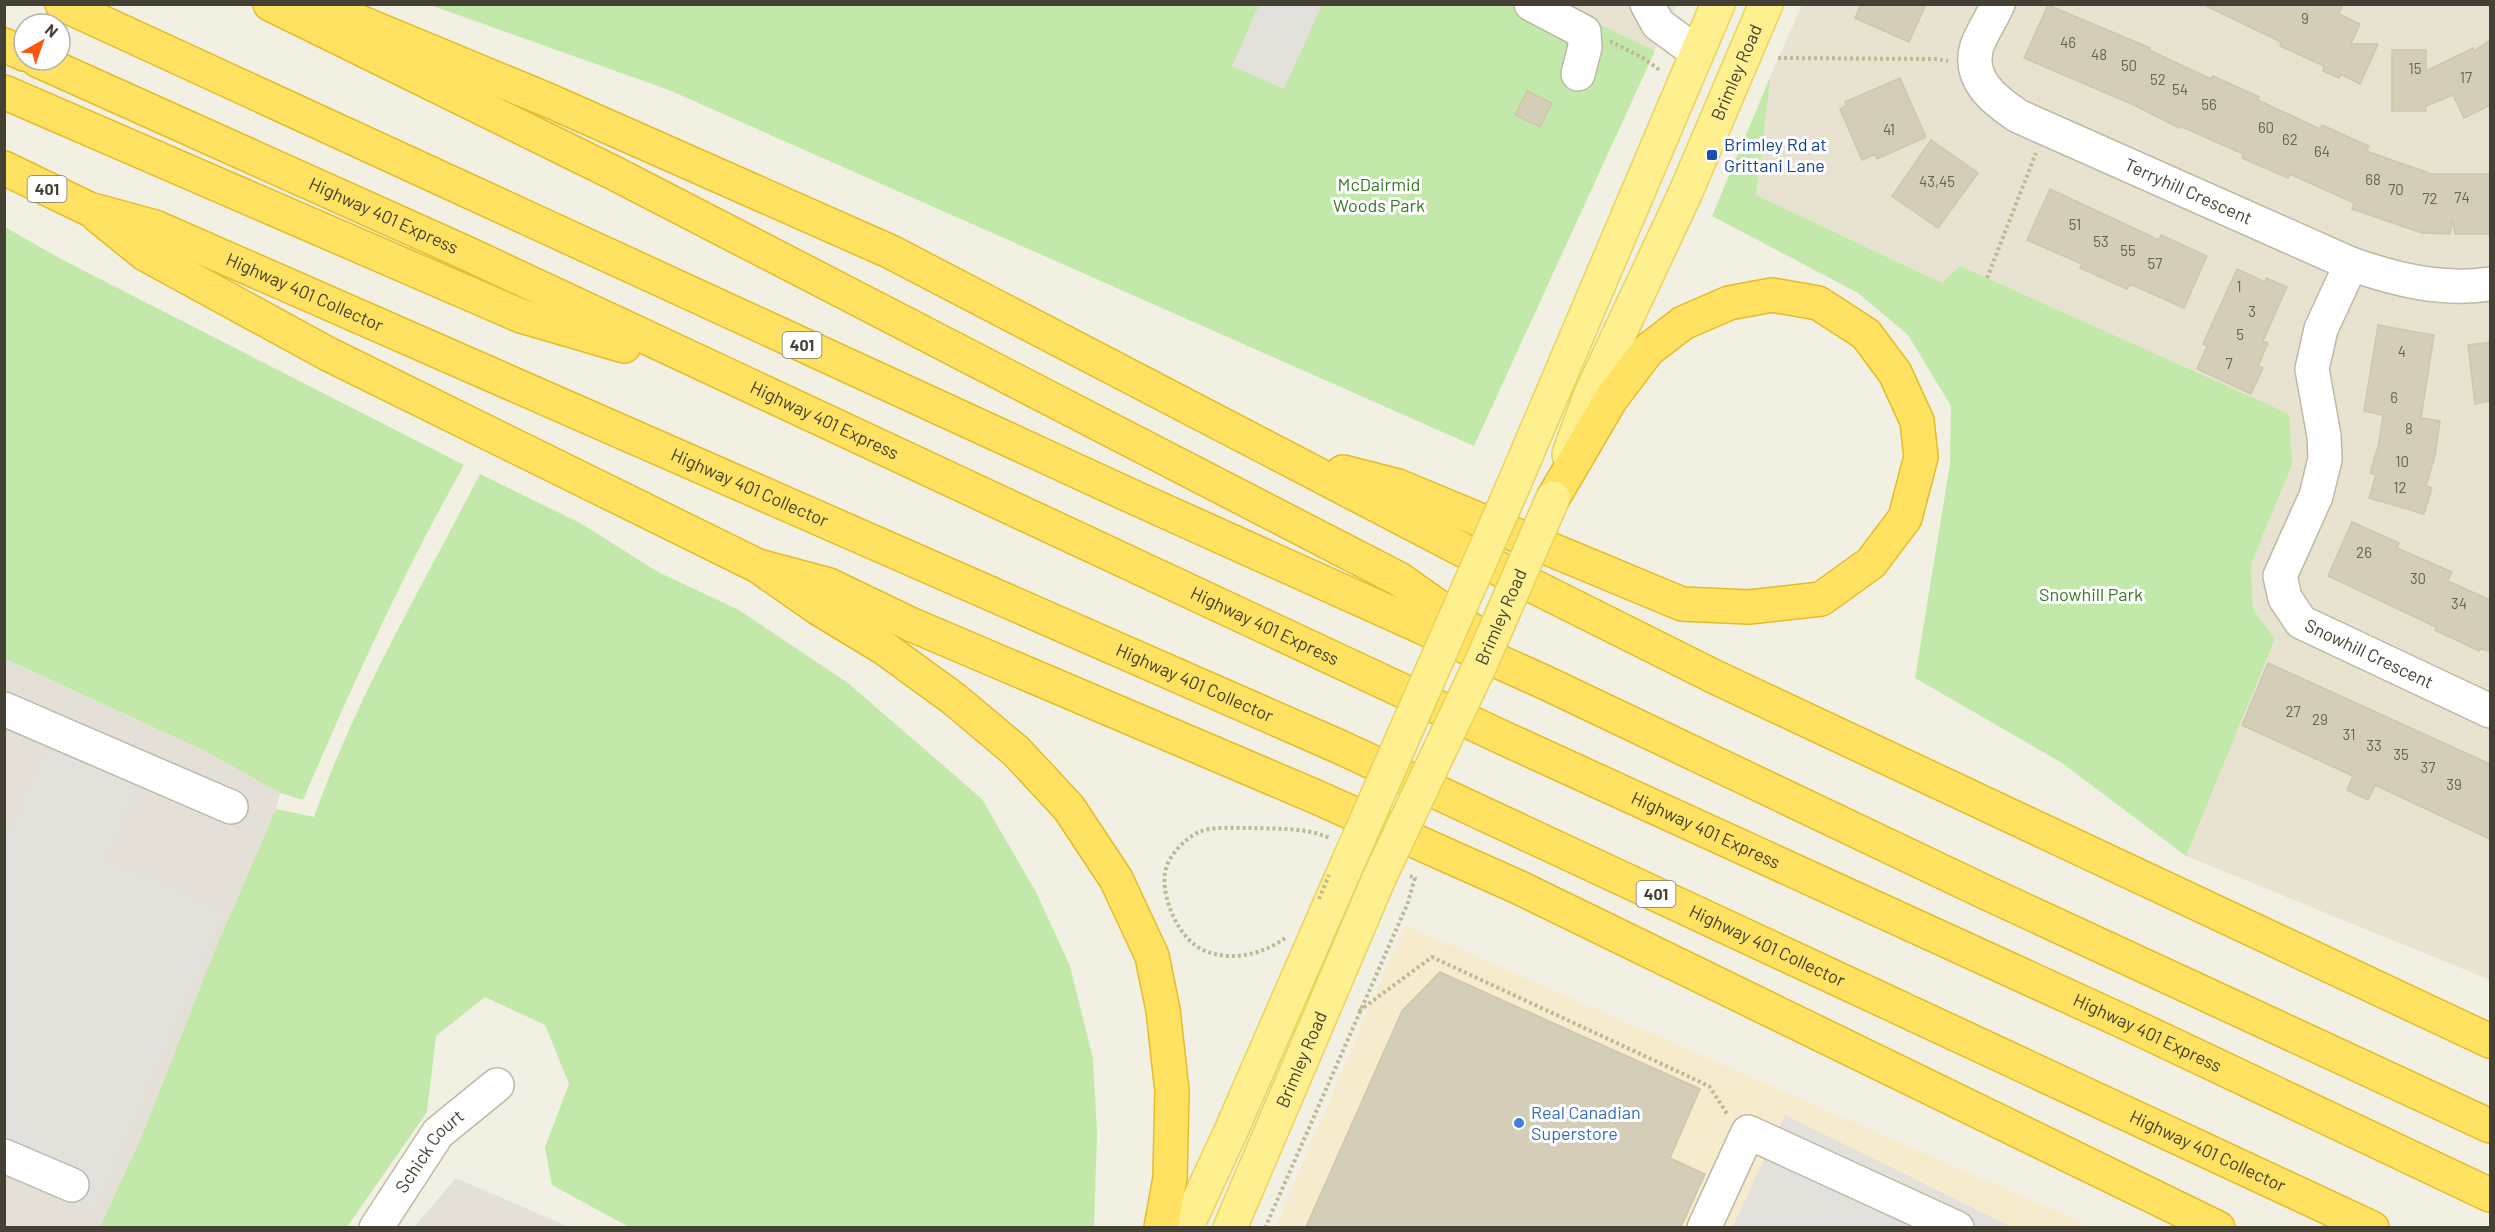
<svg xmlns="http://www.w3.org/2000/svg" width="2495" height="1232" viewBox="0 0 2495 1232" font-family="Barlow,sans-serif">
<rect width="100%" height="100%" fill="#f2f0e3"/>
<!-- residential -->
<path fill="#e7e3d0" d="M1557,5h120l-22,46z
M1802,5h688v975l-304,-124 89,-217 -22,-30 -2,-45 41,-99 -305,-187 -27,-12 -18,17 -186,-88 15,-120z"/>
<!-- commercial -->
<path fill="#f6ebcc" d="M1405,925l687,302 -817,1z"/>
<!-- industrial -->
<path fill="#e4e0d8" d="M4,659l201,92 75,42 -4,16 -62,143 -70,179 -44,96h-95z
M456,1178l113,49h-155z"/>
<!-- green -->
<path fill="#c2e9a9" d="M1557,4l98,47 -181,395 -805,-356 -239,-85z
M1771,75l-15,120 186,88 18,-17 329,148 3,51 -41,99 2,45 22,30 -89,217 -124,-93 -147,-85 35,-214 1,-58 -43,-71 -50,-42 -146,-77z
M5,227l56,32 403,206c-61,108 -112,221 -161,335l-23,-7 -75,-42 -200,-92z
M480,474l102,50 76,48 81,38 109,73 134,116 54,93 34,74 23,92 4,75 -3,94h-465l-77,-42 -7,-38 24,-63 -24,-59 -60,-28 -49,39 -9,76 -80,115h-247l44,-96 70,-179 62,-143 38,8c42,-120 108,-230 166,-343z"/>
<!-- parking -->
<path fill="#e2e1dc" d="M1259,5h63l-38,84 -52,-23z
M48,747l87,39 -31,74 119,53 -132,300 -86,-38v-329z
M1785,1115l227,112 -280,1z"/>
<!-- building -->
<path fill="#d4cdb8" stroke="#cfc7ab" stroke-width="1.5" d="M1861,4h65l-17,38 -54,-24z
M2202,4h141l-4,10 21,10 -9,20h27l-18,40 -20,-10 -1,4 -16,-7 1,-5 -44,-20 1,-4z
M2048,5l102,43 -1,2 62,29 2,-3 46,21 -1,3 62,29 2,-4 47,21 -3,5 66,23h58v60h-35l-2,-13 -3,13 -28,-1 -70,-24 2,-6 -64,-29 -2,4 -46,-20 1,-4 -63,-28 -1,2 -45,-23 -110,-47z
M2490,40v65l-26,13 -11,-23 -27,11v5h-34v-61h34v21l47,-23 1,3z
M1900,78l26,59 -49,22 -2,-5 -13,6 -22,-51 6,-3 -1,-4z
M1527,91l25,12 -12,24 -25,-12z
M1931,140l47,33 -40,55 -46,-32z
M2050,189l109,51 2,-5 46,21 -23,52 -54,-24 -3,5 -47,-21 2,-4 -55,-24z
M2237,269l28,13 1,-4 21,9 -24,54 5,2 -10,23 5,2 -12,26 -54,-25 10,-23 -4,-2z
M2378,325l56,10 -13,83 19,3 -5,35 -9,30 6,2 -8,26 -55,-16 7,-23 -6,-2 9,-30 4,-28 -19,-4z
M2490,342v59l-15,3 -7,-59z
M2352,522l47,21 -2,5 55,24 -4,9 42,19v52l-10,-4 -1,3 -44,-21 1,-3 -108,-51z
M2268,663l222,101v75l-115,-54 -7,15 -21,-10 6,-14 -111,-51z
M1440,972l260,117 -30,69 35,16 -24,53h-375l96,-216z"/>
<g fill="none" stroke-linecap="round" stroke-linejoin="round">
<!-- minor casing -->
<g stroke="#beb9a5" stroke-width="36">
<g id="minor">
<path d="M1531,4l53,28 1,15 -7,27"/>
<path d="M1647,4l11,20 38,28"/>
<path id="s1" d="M1998,4c-6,14 -16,28 -21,42 -10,33 17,54 41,70l333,148c45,16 92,27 139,20"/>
<path id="s2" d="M2351,264l-30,65 -9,40 12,67 1,23 -9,37 -36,80 5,22 16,24 189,89"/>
<path d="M4,709l227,98"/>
<path d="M4,1156l68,29"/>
<path id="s3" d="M376,1228l62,-95 59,-48"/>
<path d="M1704,1228l44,-96 209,96"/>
</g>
</g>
<!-- major casing -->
<g stroke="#e8d35b" stroke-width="36">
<g id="major">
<path id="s4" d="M1569,454l21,-58 95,-202 81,-190"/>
<path d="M1514,484l204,-480"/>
<path d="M1186,1228l45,-97 119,-273"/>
<path id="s5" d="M1230,1228l150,-352"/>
</g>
</g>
<!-- highway casing -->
<g stroke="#e4bc2b" stroke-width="36">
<g id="highway">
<path d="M62,4l1080,497 402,181 443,211 503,233"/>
<path d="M270,4l344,169 785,406 78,55"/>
<path d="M316,4l234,97 341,151 616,321 210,105 773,363"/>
<path d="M4,45l20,9"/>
<path id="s6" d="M37,60l429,193 1044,488 621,284 359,170"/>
<path d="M4,92l517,224 103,30"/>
<path id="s7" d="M4,168l85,41 66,18 1185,520 1032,481"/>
<path d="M98,216l47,38 183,100 430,212 60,42 66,40 70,51 62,52 53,57 47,71 36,77 11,54 9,81 -2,87 -9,50"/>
<path d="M1343,472l55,14 284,118 67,3 72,-8 50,-36 34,-45 16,-61 -4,-36 -22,-48 -29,-39 -48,-31 -46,-8 -43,8 -46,20 -35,27 -37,49 -58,99"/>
<path d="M758,566l71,19 81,39 404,172 204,91 700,341"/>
</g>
</g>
<!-- path -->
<path stroke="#c0b896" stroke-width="4" stroke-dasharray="3 3" stroke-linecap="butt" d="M1610,41l33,17 18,13
M1778,58l158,1 12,2
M1987,278l49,-125
M1285,938c-23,17 -55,24 -82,12 -24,-11 -42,-52 -38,-77 2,-16 20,-35 34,-41 14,-6 36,-4 50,-4 27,1 55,-1 81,10
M1359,1011l73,-54 277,129 19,29
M1265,1228l142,-323 8,-27 -5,-2"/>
<!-- minor -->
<use href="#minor" stroke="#fff" stroke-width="33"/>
<!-- major -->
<use href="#major" stroke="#fff08f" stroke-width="33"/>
<!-- highway -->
<use href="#highway" stroke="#ffe261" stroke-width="33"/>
<!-- major-bridge casing -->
<g stroke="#e8d35b" stroke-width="36" stroke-linecap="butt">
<g id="major-bridge">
<path d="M1350,858l164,-374"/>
<path id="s8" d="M1380,876l102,-215 71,-163"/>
</g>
</g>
<!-- path-bridge -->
<path stroke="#c0b896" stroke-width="4" stroke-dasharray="3 3" stroke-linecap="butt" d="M1319,899l10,-24"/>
<!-- major-bridge -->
<use href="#major-bridge" stroke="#fff08f" stroke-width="33"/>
</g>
<!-- markers -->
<rect fill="#1a4fb4" stroke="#fff" stroke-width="2" x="1706" y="149" width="12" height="12" rx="3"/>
<circle fill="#3f7fe0" stroke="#fff" stroke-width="2" cx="1519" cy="1123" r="6"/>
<g text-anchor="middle" stroke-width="6" stroke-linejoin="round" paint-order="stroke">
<!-- number labels -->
<g font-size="15" fill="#686354">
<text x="2305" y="24">9</text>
<text x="2068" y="48">46</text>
<text x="2099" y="60">48</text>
<text x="2129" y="71">50</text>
<text x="2415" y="74">15</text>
<text x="2466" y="83">17</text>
<text x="2158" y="85">52</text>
<text x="2180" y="95">54</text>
<text x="2209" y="110">56</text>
<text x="2266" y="133">60</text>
<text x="1889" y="135">41</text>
<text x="2290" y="145">62</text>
<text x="2322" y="157">64</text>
<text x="2373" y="185">68</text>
<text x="1937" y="187">43,45</text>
<text x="2396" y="195">70</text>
<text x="2462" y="203">74</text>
<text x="2430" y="204">72</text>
<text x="2075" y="230">51</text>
<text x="2101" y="247">53</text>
<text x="2128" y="256">55</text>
<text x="2155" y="269">57</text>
<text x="2239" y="292">1</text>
<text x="2252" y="317">3</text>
<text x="2240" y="340">5</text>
<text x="2402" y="357">4</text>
<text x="2229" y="369">7</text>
<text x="2394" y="403">6</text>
<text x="2409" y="434">8</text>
<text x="2402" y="467">10</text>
<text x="2400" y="493">12</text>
<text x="2364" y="558">26</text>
<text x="2418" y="584">30</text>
<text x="2459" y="609">34</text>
<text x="2293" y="717">27</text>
<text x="2320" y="725">29</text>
<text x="2349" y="740">31</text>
<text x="2374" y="751">33</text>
<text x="2401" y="760">35</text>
<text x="2428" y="773">37</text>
<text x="2454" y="790">39</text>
</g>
<!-- shield labels -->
<g fill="#fff" stroke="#7c7970" stroke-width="1.5">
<rect x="27.5" y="176" width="39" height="26" rx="4.5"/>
<rect x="782.5" y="332" width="39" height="26" rx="4.5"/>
<rect x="1636.5" y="881" width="39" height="26" rx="4.5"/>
</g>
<g font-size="16" font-weight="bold" fill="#444033">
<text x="47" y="195">401</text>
<text x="802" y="351">401</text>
<text x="1656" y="900">401</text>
</g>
<!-- street labels -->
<g font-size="18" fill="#444033" stroke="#fff">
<text dy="6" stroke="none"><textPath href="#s4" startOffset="417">Brimley Road</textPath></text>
<text dy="6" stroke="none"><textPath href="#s1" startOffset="321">Terryhill Crescent</textPath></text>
<text dy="6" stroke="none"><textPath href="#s6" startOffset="380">Highway 401 Express</textPath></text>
<text dy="6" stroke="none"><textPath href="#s7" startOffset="326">Highway 401 Collector</textPath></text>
<text dy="6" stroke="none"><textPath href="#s6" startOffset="866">Highway 401 Express</textPath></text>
<text dy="6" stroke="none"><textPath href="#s7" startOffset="812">Highway 401 Collector</textPath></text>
<text dy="6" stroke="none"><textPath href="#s8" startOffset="286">Brimley Road</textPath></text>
<text dy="6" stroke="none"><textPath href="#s6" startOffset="1352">Highway 401 Express</textPath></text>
<text dy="6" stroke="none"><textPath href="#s2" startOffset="456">Snowhill Crescent</textPath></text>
<text dy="6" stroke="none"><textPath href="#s7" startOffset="1298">Highway 401 Collector</textPath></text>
<text dy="6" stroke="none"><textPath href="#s6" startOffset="1838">Highway 401 Express</textPath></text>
<text dy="6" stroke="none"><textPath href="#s7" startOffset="1928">Highway 401 Collector</textPath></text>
<text dy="6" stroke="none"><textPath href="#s6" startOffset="2324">Highway 401 Express</textPath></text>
<text dy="6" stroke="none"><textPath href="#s5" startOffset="183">Brimley Road</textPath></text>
<text dy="6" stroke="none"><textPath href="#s7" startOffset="2414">Highway 401 Collector</textPath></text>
<text dy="6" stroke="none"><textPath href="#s3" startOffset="94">Schick Court</textPath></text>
</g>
<!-- transit labels -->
<g font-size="18" fill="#164399" stroke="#fff" text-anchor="start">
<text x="1724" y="151">Brimley Rd at<tspan x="1724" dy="21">Grittani Lane</tspan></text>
</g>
<!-- park labels -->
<g font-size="18" fill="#377824" stroke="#fff">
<text x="1379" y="191">McDairmid<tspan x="1379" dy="21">Woods Park</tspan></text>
<text x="2091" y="601">Snowhill Park</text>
</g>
<!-- shop labels -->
<g font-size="18" fill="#366cbe" stroke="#fff" text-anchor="start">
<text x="1531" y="1119">Real Canadian<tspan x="1531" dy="21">Superstore</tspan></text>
</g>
</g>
<!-- border -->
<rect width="2495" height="1232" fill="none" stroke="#444033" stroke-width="12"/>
<!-- north arrow -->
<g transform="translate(42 42) rotate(40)"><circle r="28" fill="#ffffff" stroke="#b4b3ad" stroke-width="1.5"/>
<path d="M0-4.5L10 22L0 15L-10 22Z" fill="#ff560d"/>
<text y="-9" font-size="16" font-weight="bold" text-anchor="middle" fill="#444033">N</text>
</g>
</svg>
